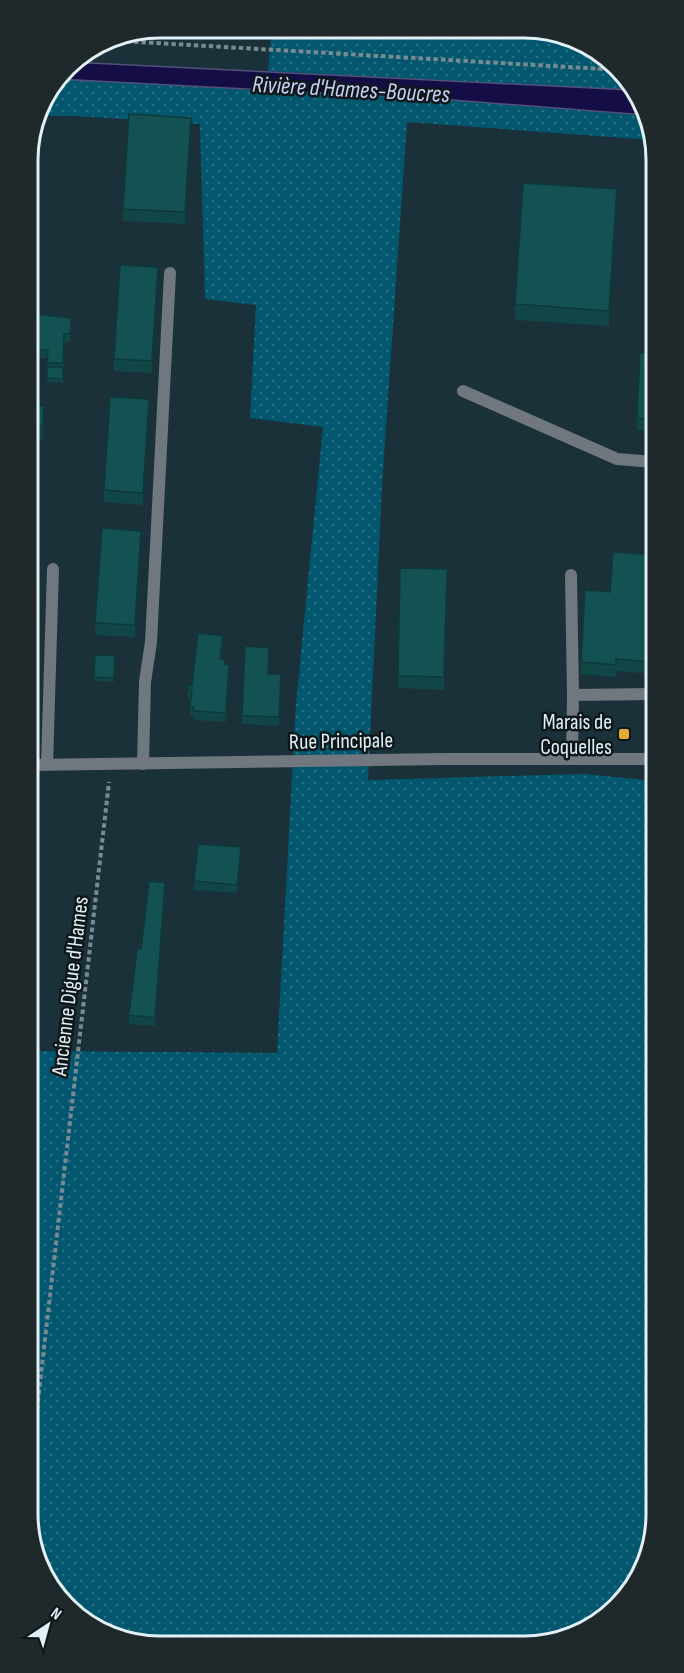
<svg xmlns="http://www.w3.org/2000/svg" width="684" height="1673" viewBox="0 0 684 1673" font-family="'Sofia Sans Condensed',sans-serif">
<defs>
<pattern id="grass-dots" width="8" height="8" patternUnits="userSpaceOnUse" patternTransform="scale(1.5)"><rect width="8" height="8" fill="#02576e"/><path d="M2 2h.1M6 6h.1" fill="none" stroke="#276f83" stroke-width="1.8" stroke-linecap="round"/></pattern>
</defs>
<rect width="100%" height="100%" fill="#1b313a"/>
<!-- grass -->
<path fill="url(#grass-dots)" d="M272,28l279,2 67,36 14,24 -364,-19z
M57,79l382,20 207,16 7,10v15l-246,-18 -25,363 -14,295 216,-6 71,7 2,741 -33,79 -65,41 -425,2 -68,-37 -35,-59 -1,-497 247,2 19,-349 27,-277 -73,-9 6,-113 -51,-6 -5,-175 -123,-8h-40l4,-16z"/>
<!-- water -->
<path fill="#150d45" stroke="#52517a" stroke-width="1.5" d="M70,62l562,28 14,25 -207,-16 -382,-20z"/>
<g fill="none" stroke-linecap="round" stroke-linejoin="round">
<!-- path -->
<path stroke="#788b92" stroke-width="4" stroke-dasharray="4.5 3" stroke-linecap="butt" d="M104,40l517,30
M31,1461l78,-679"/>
<!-- service -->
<path stroke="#70777e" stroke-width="12" d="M463,391l154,68 37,3
M571,575l2,120 81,-1
M572,758l1,-63
M143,764l2,-82 6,-40 19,-369
M47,765l6,-196"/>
<!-- tertiary -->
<path stroke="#70777e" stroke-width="12" d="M29,765l415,-6h210"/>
</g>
<!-- wall -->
<path fill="#114647" d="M191,130l-6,94 -62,-3v-12z
M617,204l-8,122 -94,-6v-16z
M158,279l-6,94 -38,-2v-12z
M28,313l43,5 -1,24h-6l-1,41 -16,-1v-24h-19z
M653,354v77l-16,-1v-12z
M28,405l16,1 -1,35 -15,-1z
M149,411l-6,94 -39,-3v-12z
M141,543l-6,94 -40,-2v-12z
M654,555v119l-38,-3v6l-35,-3v-12l29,-70z
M400,568l47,1 -3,121 -46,-2z
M223,644l-2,15 4,5 4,9 -3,49 -32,-2v-5h-4l1,-17h-3v-9l4,-3z
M95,655h20l-1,27 -20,-1z
M268,674h13l-2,52 -37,-2v-8z
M241,856l-4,37 -43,-3v-9z
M165,892l-10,134 -26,-2v-9l12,-66z"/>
<!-- shaded-wall -->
<path fill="#0e3939" d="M191,118v12l-6,94v-12z
M617,189v15l-8,122v-15z
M158,267v12l-6,94v-12z
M149,399v12l-6,94v-12z
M141,531v12l-6,94v-12z
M241,847v9l-4,37v-8z
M165,883v9l-10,134v-8z"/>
<!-- building -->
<path fill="#145152" stroke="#0e3939" stroke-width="1.5" d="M129,114l62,4 -6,94 -62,-3z
M523,183l94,6 -8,122 -94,-7z
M120,265l38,2 -6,94 -38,-2z
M28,313l43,5 -1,16h-6l-1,29h-16l1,-13 -20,-1z
M640,353l13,1v65l-16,-1z
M47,367h16v12l-16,-1z
M110,397l39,2 -6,94 -39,-3z
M28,405l16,1 -1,20 -15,-1z
M102,528l39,3 -6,94 -40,-2z
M613,552l41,3v107l-38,-3v6l-35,-3 4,-72 25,2z
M400,568l47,1 -3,108 -46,-1z
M198,633l25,3 -3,23 5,1v4h4l-3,49 -32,-2v-4l-4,-1 2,-16 -4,-1v-4l4,1z
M245,646l24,2 -1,26h13l-2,43 -37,-1z
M95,655h20l-1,23 -20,-1z
M198,844l43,3 -4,38 -43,-4z
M149,881l16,2 -10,135 -26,-3 8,-66h4z"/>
<!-- markers -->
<rect fill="#e5ad35" stroke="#0e181b" stroke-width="2" x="618" y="728" width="12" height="12" rx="3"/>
<g text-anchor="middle" stroke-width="5" stroke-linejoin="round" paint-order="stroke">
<!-- poi labels -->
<g font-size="22" fill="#e2f0f5" stroke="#0e181b" text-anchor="end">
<text x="612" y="729">Marais de<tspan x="612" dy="25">Coquelles</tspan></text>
</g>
<!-- street labels -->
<g font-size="22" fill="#e2f0f5" stroke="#0e181b">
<text transform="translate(341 740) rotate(-1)" y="8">Rue Principale</text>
<text transform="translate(69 986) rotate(-83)" y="8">Ancienne Digue d'Hames</text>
</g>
<!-- water labels -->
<g font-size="24" font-style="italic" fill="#cbcef4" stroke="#0e181b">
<text transform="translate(351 89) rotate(3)" y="8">Rivière d'Hames-Boucres</text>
</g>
</g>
<!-- crop -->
<path d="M0 0H684V1673H0ZM160 38H524A122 122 0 0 1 646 160V1514A122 122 0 0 1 524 1636H160A122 122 0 0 1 38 1514V160A122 122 0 0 1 160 38Z" fill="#1f292c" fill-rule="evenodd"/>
<path fill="none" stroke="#e2f0f5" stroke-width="3" d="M160 38H524A122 122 0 0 1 646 160V1514A122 122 0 0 1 524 1636H160A122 122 0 0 1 38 1514V160A122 122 0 0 1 160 38Z"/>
<!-- north arrow -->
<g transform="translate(48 1625) rotate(36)" stroke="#0e181b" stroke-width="4.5" paint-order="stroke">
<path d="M0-4.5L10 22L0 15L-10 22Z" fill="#e2f0f5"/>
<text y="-9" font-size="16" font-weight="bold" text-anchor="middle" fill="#e2f0f5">N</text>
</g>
</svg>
